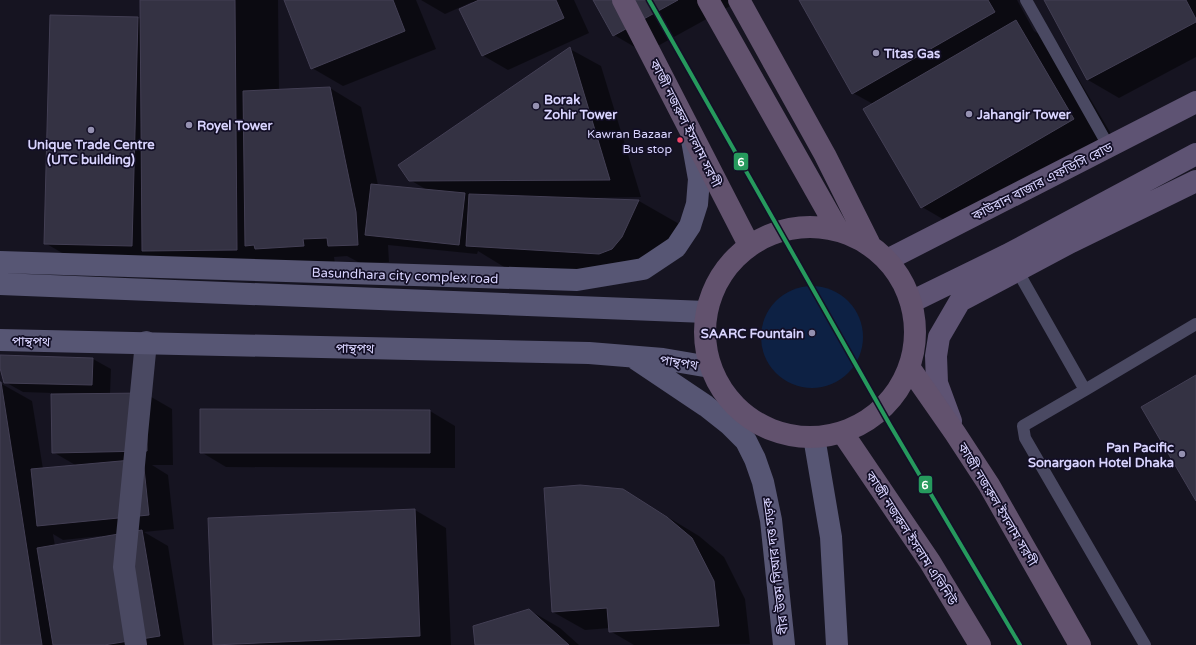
<svg xmlns="http://www.w3.org/2000/svg" width="1196" height="645" viewBox="0 0 1196 645" font-family="'Varela Round','Noto Sans Bengali',sans-serif">
<rect width="100%" height="100%" fill="#161421"/>
<!-- water -->
<path fill="#0d2144" d="M761 337a51 51 0 1 1 102 0a51 51 0 1 1-102 0Z"/>
<!-- shadow -->
<path fill="#0007" fill-rule="evenodd" d="M141,0h137l1,90 51,-2 31,19 17,78 51,6 -19,-11 160,-131 31,17 40,131 -57,1v1l55,2 42,24 -27,48 -145,-3 -31,-19 -1,3 -89,-9 1,17 -29,1 -13,-7 -13,1 1,7 -259,-3 -31,-18 6,-227 87,2 3,1z
M285,0h131l20,49 -93,37 -31,-18z
M421,0h153l15,33 -81,37 -26,-15 -10,-53 -27,12z
M594,0h147l-96,53 -31,-18z
M800,0h217l17,31 25,15 58,98 -152,88 -43,-25 -49,-103 -20,-11z
M1045,0h151v57l-77,41 -31,-18z
M0,356l93,3 18,10 -1,25h36l26,15 1,56h-21l16,10 6,54 -30,3 24,14 16,99h-184v-262l32,18 11,68 34,-3 -24,-14 -1,-59 -29,-1 -18,-10 -5,-17zM53,534l10,6 38,-4v2l-46,8z
M430,411l25,15v42l-229,-1 -25,-15z
M623,490l76,46 25,21 21,42 5,45 -116,1 -24,-14v-3l-25,2 -32,-18z
M415,510l31,18 5,117 -237,-1z
M529,610l31,18 19,17h-103z"/>
<!-- building -->
<path fill="#343243" stroke="#433f54" d="M140,0h95l2,250 -95,1z
M284,0h109l12,31 -94,38z
M479,0h77l8,18 -82,38 -23,-47z
M593,0h85l-65,36z
M799,0h189l7,12 -143,82z
M1044,0h142l10,19v3l-109,58z
M50,15l88,2 -6,229 -88,-2z
M1016,20l58,99 -153,89 -58,-99z
M570,47l40,133 -201,1 -11,-16z
M330,87l26,125 2,33 -30,1 -1,-8 -24,1 1,7 -49,3 -1,-4 -9,1 -2,-155z
M371,184l94,9 -6,52 -94,-10z
M469,194l170,6 -17,37 -10,12 -13,5 -133,-8z
M0,355l93,3 -1,27 -88,-2 -4,-15z
M1196,375v126l-55,-94z
M0,382h1l41,263h-42z
M147,393v58l-95,2 -1,-59z
M200,409l230,1v43h-230z
M143,459l6,56 -112,11 -6,-57z
M580,485l43,4 44,28 25,21 22,43 5,45 -110,6 -2,-24 -55,4 -8,-124z
M415,509l5,127 -207,9 -5,-127z
M142,530l18,106 -56,9h-51l-16,-97z
M529,609l40,36h-94l-2,-19z"/>
<g fill="none" stroke-linecap="round" stroke-linejoin="round">
<!-- service -->
<path stroke="#4a4962" stroke-width="12" d="M1026,0l83,147
M1017,270l68,120 111,-66
M1085,390l-62,36 2,12 120,207"/>
<!-- minor -->
<path stroke="#4a4962" stroke-width="22" d="M136,645l-12,-78 22,-225"/>
<!-- secondary -->
<path stroke="#575674" stroke-width="22" d="M0,262l577,18 66,-11 33,-22 14,-21 7,-22 2,-25 -7,-39
M0,284l706,28
M0,340l589,13 74,6 47,8
M636,359l70,47 24,19 16,16 9,18 8,23 8,38 13,125
M814,437l17,100 6,108"/>
<!-- primary -->
<path stroke="#5e5373" stroke-width="22" d="M887,260l309,-158
M911,302l96,-47 189,-101
M951,421l-14,-38 -1,-27 3,-19 21,-36 111,-59 125,-61"/>
<!-- trunk -->
<path stroke="#62526e" stroke-width="22" d="M623,0l126,245
M708,0l130,230
M739,0l86,155 44,88
M705 332a105 105 0 1 1 210 0a105 105 0 1 1-210 0Z
M909,367l46,66 34,52 91,160
M842,432l88,130 50,83"/>
<!-- metro-1 casing -->
<g stroke="#130f26" stroke-width="7">
<path id="metro-1" d="M649,0l241,425 130,220"/>
</g>
<!-- metro-1 -->
<use href="#metro-1" stroke="#269a5d" stroke-width="4"/>
</g>
<!-- markers -->
<g fill="#9591b1" stroke="#130f26" stroke-width="1.5">
<circle cx="876" cy="53" r="4"/>
<circle cx="536" cy="106" r="4"/>
<circle cx="969" cy="114" r="4"/>
<circle cx="189" cy="125" r="4"/>
<circle cx="91" cy="130" r="4"/>
<circle cx="812" cy="333" r="4"/>
<circle cx="1182" cy="454" r="4"/>
</g>
<circle fill="#f34667" stroke="#130f26" stroke-width="1.5" cx="680" cy="140" r="3.5"/>
<g text-anchor="middle" stroke-width="3.5" stroke-linejoin="round" paint-order="stroke">
<!-- bus labels -->
<g font-size="12" fill="#d9d4ff" stroke="#130f26" text-anchor="end">
<text x="672" y="138">Kawran Bazaar<tspan x="672" dy="15">Bus stop</tspan></text>
</g>
<!-- poi labels -->
<g font-size="13" font-weight="bold" fill="#d9d4ff" stroke="#130f26" text-anchor="start">
<text x="884" y="58">Titas Gas</text>
<text x="544" y="104">Borak<tspan x="544" dy="15">Zohir Tower</tspan></text>
<text x="977" y="119">Jahangir Tower</text>
<text x="197" y="130">Royel Tower</text>
<text x="91" y="149" text-anchor="middle">Unique Trade Centre<tspan x="91" dy="15">(UTC building)</tspan></text>
<text x="804" y="338" text-anchor="end">SAARC Fountain</text>
<text x="1174" y="452" text-anchor="end">Pan Pacific<tspan x="1174" dy="15">Sonargaon Hotel Dhaka</tspan></text>
</g>
<!-- street labels -->
<g font-size="13" fill="#d9d4ff" stroke="#130f26">
<text transform="translate(686 123) rotate(63)" y="5">কাজী নজরুল ইসলাম সরণী</text>
<text transform="translate(1042 181) rotate(-27)" y="5">কাউরান বাজার এফডিসি রোড</text>
<text transform="translate(405 275) rotate(2)" y="5">Basundhara city complex road</text>
<text transform="translate(31 341) rotate(1)" y="5">পান্থপথ</text>
<text transform="translate(355 348) rotate(1)" y="5">পান্থপথ</text>
<text transform="translate(679 362) rotate(9)" y="5">পান্থপথ</text>
<text transform="translate(998 504) rotate(59)" y="5">কাজী নজরুল ইসলাম সরণী</text>
<text transform="translate(912 538) rotate(57)" y="5">কাজী নজরুল ইসলাম এভিনিউ</text>
<text transform="translate(775 566) rotate(-97)" y="5">বীর উত্তম সিআর দত্ত সড়ক</text>
</g>
</g>
<g stroke="#130f26" stroke-width="1.5">
<rect x="733" y="152" width="16" height="19" rx="4" fill="#269a5d"/>
<rect x="918" y="475" width="15" height="19" rx="4" fill="#269a5d"/>
</g>
<g font-size="11" text-anchor="middle" font-weight="bold" fill="#fff">
<text x="741" y="166">6</text>
<text x="925" y="489">6</text>
</g>
</svg>
